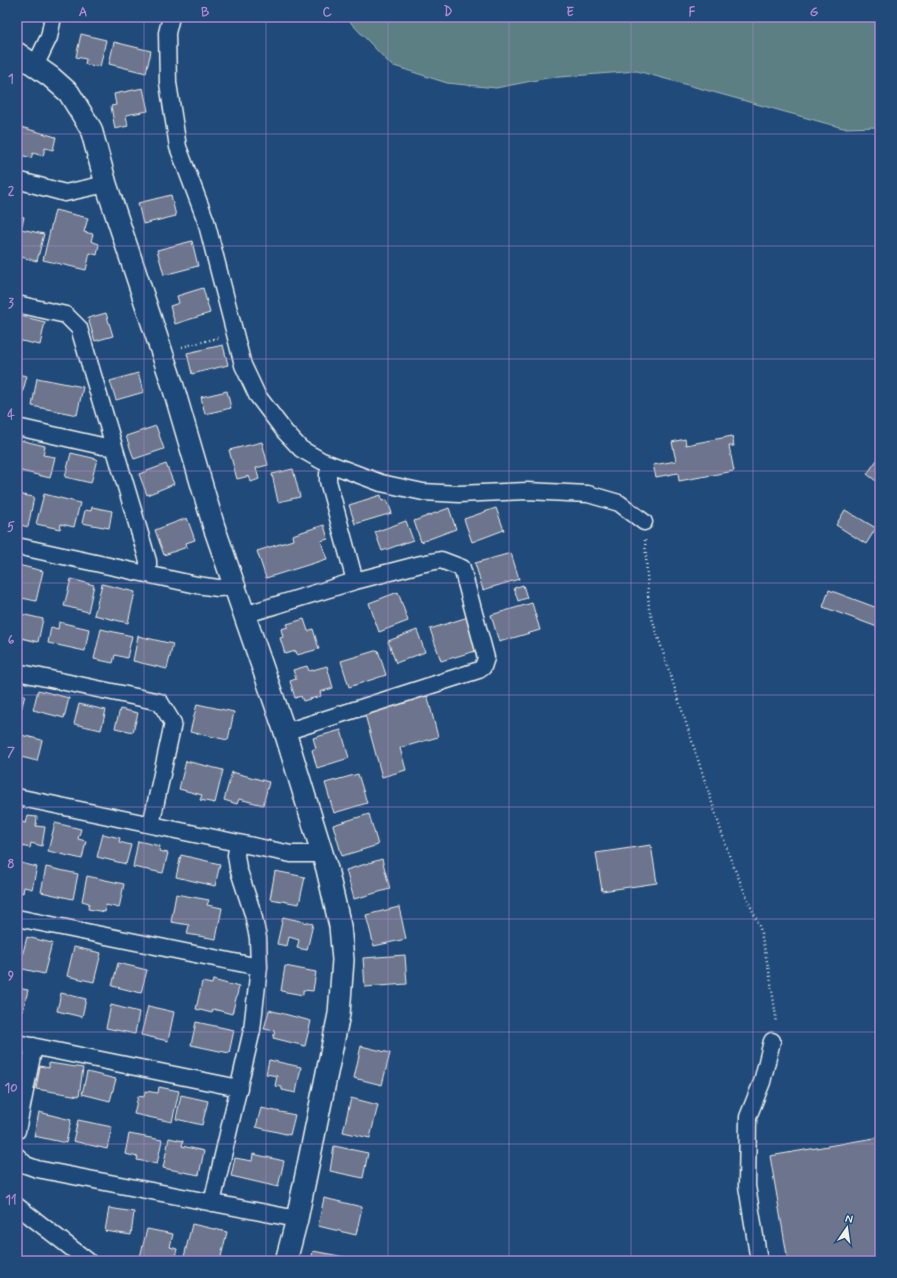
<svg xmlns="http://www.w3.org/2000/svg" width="897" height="1278" viewBox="0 0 897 1278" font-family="Mynerve,sans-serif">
<rect width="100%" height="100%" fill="#1f4a7a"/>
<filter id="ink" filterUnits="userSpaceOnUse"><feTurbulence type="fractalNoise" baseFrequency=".025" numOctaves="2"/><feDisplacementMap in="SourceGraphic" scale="8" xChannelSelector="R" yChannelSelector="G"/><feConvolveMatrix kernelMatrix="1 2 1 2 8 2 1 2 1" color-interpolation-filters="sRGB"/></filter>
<g filter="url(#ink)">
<!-- green -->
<path fill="#5c7f83" stroke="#a8b8b6" d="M349,17h531v110l-37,1 -206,-57 -90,7 -51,10 -49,-5 -56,-18 -40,-42z"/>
<!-- building -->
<path fill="#6c758d" stroke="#f4f1e8" d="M81,34l25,6 -6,27 -15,-3 1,-5 -10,-2z
M114,42l37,9 -5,22 -37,-9z
M143,88l5,23 -22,4 2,11 -13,3 -4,-23 5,-1 -2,-11z
M17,126l39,11 -3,13 -8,-2 -2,8 -10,-3 -2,5 -13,-4 2,-5 -3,-1z
M171,195l5,21 -33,8 -5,-21z
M55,210l33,8 -4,14 9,2 -2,7 8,3 -2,11 -7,-2 -4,17 -43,-10z
M17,215l7,2 -3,12 23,5 -7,27 -20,-5z
M192,241l6,25 -34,9 -7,-25z
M203,288l7,25 -35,11 -5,-18 9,-3 -2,-7z
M106,313l7,23 -18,5 -7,-23z
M17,315l28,7 -5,23 -23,-5z
M223,345l5,20 -36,9 -5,-21z
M138,373l6,19 -28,8 -6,-19z
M17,374l10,2 -6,22 -4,-1z
M37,378l46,9 -6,28 -45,-9z
M227,391l4,17 -26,6 -4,-17z
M156,426l8,23 -30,10 -8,-23z
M732,436l2,10h-5l5,25 -55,10 -1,-8 -22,4 -3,-12 23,-4 -4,-19 13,-3 1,6z
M20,440l25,6 -2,9 12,2 -5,21 -33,-8v-16z
M262,442l6,23 -12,3 3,11 -8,3 -2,-6 -12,3 -8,-29z
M71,453l26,6 -6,24 -26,-6z
M877,460l3,2v22l-13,-10z
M166,464l8,20 -27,11 -8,-21z
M293,469l7,28 -22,5 -6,-28z
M17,494l17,3 -6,30 -11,-3z
M44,494l36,9 -6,24 -13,-3 -1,5 -24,-5z
M381,495l1,6 5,-1 5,13 -37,11 -6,-19z
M92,507l20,4 -3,17 -27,-5 3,-13 6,1z
M449,508l7,21 -35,13 -7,-21z
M496,508l8,22 -32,12 -8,-23z
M845,510l31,18 -10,16 -30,-19z
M187,518l8,22 -9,3 1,4 -23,8 -9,-25z
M406,521l7,19 -31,11 -7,-19z
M324,525l4,14 -7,2 6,18 -61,19 -9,-27 36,-11 -1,-5z
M511,553l8,26 -36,11 -8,-27z
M18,565l25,6 -7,30 -19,-4z
M71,579l23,6 -6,27 -24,-6z
M102,584l33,8 -7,31 -34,-8z
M523,585l4,13 -9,3 -4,-13z
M829,590l51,19v19l-57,-21z
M398,592l10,29 -29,11 -10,-29z
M532,603l8,27 -41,12 -8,-27z
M17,613l26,6 -5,23 -21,-5z
M468,617l11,33 -38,11 -11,-32z
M304,619l4,12 5,-2 6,20 -22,6 -1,-4 -11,3 -5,-16 3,-1 -2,-8 7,-2 -1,-3z
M59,622l30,7 -4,22 -37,-8 3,-16 7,2z
M101,629l31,7 -5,22 -12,-3 -2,8 -19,-4z
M417,630l8,22 -29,11 -8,-22z
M138,636l35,8 -6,25 -34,-8z
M378,650l8,25 -37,12 -8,-26z
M307,666l2,5 18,-5 6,22 -13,4 1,4 -18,5 -2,-5 -6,2 -5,-17 6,-2 -3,-9z
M38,690l31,8 -5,20 -31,-8z
M17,693l8,2 -7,27h-1z
M427,694l11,43 -38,11 6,22 -24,7 -18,-66z
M79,704l27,6 -5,20 -27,-6z
M197,704l37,8 -6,28 -38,-8z
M120,709l18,4 -5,19 -18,-4z
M341,730l8,28 -32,10 -5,-18 4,-2 -3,-10z
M17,734l25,6 -5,21 -20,-5z
M186,761l37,9 -8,33 -15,-3 2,-5 -23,-6z
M232,772l37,10 -6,23 -24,-6 -2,5 -13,-4z
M358,774l9,29 -33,10 -9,-30z
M369,814l9,31 -36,11 -9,-31z
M28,816l9,1 -1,9 9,1 -3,19 -11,-3 -1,5 -13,-3v-24l9,2z
M55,823l26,6 -3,10 8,2 -4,18 -34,-8z
M103,834l17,4 -1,4 12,3 -5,19 -29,-7z
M138,841l22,5 -1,5 9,2 -5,20 -30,-6z
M651,845l6,38 -55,8 -6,-38z
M181,855l39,9 -5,22 -39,-9z
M382,859l8,30 -36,10 -8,-29z
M17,862l20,5 -5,22 -8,-2 -1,6 -6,-2z
M46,867l32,7 -5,25 -32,-7z
M275,871l30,6 -6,27 -29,-5z
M87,876l37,8 -5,24 -13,-3 -1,7 -17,-3 1,-6 -7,-2z
M176,894l33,6 -2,5 15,3 -6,31 -29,-5 2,-9 -18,-3z
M399,907l7,32 -32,7 -8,-31z
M283,917l30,7 -6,26 -10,-2 2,-8 -10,-3 -2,9 -10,-2z
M27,937l25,6 -8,31 -25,-6z
M74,947l27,6 -7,29 -27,-6z
M405,955l2,29 -42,3 -2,-29z
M118,963l29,7 -6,23 -29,-7z
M285,966l31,6 -3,19 -10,-1v5l-22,-4z
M213,980l26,7 -7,27 -19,-5 -1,4 -16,-4 6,-27 10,2z
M17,988l11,2 -5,21 -6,-2z
M61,993l25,6 -4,18 -25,-6z
M111,1005l28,7 -4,22 -29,-6z
M148,1006l26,6 -6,29 -27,-6z
M269,1010l42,11 -6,25 -32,-8 2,-7 -11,-2z
M196,1022l38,8 -5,23 -38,-8z
M361,1046l29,7 -8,32 -28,-7z
M269,1060l32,7 -5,26 -14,-3v-3l-7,-1 2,-10 -11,-2z
M49,1063l34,5 -4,28 -43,-7 4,-23 9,2z
M87,1072l29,7 -6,22 -28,-7z
M159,1087l20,4 -7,31 -38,-8 4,-18 6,1 1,-6 13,2z
M181,1095l27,6 -6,24 -26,-6z
M351,1098l27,7 -8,33 -27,-6z
M261,1108l34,7 -5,20 -34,-8z
M39,1112l32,8 -5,23 -32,-7z
M78,1120l34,7 -5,22 -34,-8z
M129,1134l33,6 -5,24 -20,-4 1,-3 -13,-3z
M880,1137v124h-92l-18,-105z
M169,1138l14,3 -1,5 22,5 -5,24 -36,-7z
M334,1146l34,7 -5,25 -33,-7z
M253,1154l31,7 -6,26 -47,-11 4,-18 17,3z
M324,1198l38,9 -6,28 -38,-9z
M109,1208l25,4 -3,23 -26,-4z
M192,1224l35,8 -7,29h-37z
M147,1229l26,5 -3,13 7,2 -3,12h-35z
M313,1251l42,8 -1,2h-43z"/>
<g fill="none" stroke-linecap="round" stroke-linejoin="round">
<!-- minor casing -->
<g stroke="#f4f1e8" stroke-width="19">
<path id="minor" d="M171,17l-4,16 1,50 10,64 28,74 37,144 14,30 28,37 16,17 21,12 59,22 42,9 36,2 68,-3 61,3 31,9 25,19
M35,66l14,-29 4,-20
M17,180l48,13 41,-9
M17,304l49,11 13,13 69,233v13
M17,427l85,19 12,1
M331,465l-3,9v7l27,100
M17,546l180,39 21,3 17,-1
M244,615l111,-34 66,-17 20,-4 21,8 24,90 -3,9 -4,3 -194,62
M17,672l143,30 13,21 -22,102
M17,797l274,57h30
M17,918l242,49
M17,1043l222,45
M17,1131l17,-85
M17,1156l9,9 11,4 260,50
M212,1203l40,-173 7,-63 -1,-29 -5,-24 -15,-46 -2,-13 2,-12
M17,1206l71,55
M759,1261l-12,-75 1,-69 14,-35 10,-41"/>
</g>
<!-- tertiary casing -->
<g stroke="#f4f1e8" stroke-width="24">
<path id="tertiary" d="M17,53l34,24 18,16 22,36 15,55 66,199 42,144 71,205 42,137 13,57 3,34 -4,54 -42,205 -11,42"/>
</g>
<!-- path -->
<path stroke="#f4f1e8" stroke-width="2.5" stroke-dasharray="1 3" stroke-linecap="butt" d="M182,347l36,-9
M645,540l4,69 81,249 30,70 10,48 6,41 -1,6"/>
<!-- minor -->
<use href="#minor" stroke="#1f4a7a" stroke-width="16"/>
<!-- tertiary -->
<use href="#tertiary" stroke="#1f4a7a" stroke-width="21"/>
</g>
</g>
<!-- grid -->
<path fill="none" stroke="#b185d1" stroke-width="1" stroke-opacity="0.55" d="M144,17v1244M266,17v1244M388,17v1244M509,17v1244M631,17v1244M753,17v1244M17,134h863M17,246h863M17,359h863M17,471h863M17,583h863M17,695h863M17,807h863M17,919h863M17,1032h863M17,1144h863"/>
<!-- margin -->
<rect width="897" height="1278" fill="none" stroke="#1f4a7a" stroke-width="44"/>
<!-- north arrow -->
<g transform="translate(847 1228) rotate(13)" stroke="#1f4a7a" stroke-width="3" paint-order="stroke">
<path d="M0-3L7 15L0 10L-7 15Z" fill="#f4f1e8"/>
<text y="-6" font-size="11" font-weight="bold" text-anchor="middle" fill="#f4f1e8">N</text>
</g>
<rect x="22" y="22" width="853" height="1234" fill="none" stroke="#b185d1" stroke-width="1.5"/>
<g font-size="13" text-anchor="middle" font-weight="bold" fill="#b185d1">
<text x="83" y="16">A</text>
<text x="205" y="16">B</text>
<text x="327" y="16">C</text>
<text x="448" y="16">D</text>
<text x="570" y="16">E</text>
<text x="692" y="16">F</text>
<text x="814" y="16">G</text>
<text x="11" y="83">1</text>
<text x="11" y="195">2</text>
<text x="11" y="307">3</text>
<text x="11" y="419">4</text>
<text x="11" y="531">5</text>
<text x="11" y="644">6</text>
<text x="11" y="756">7</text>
<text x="11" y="868">8</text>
<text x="11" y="980">9</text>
<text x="11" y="1092">10</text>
<text x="11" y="1204">11</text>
</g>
</svg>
